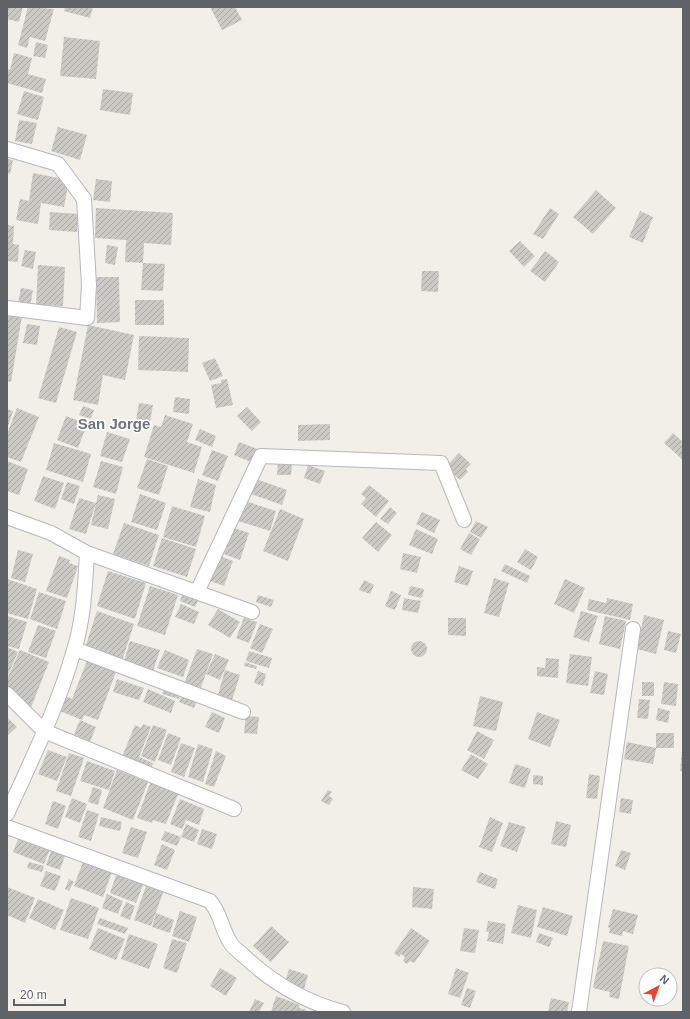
<svg xmlns="http://www.w3.org/2000/svg" width="690" height="1019" font-family="Helvetica,sans-serif">
<style>
.building{fill:url(#building-hatch)}
.lines{fill:none;stroke-linecap:round;stroke-linejoin:round}
.minor-casing{stroke:#b5b8bc;stroke-width:16}
.minor{stroke:#fff;stroke-width:14}
.labels{text-anchor:middle;stroke-width:3.5;stroke-linejoin:round;paint-order:stroke}
.neighbourhood-label{font-size:15px;font-weight:bold;fill:#70757a;stroke:#fff}
</style>
<defs>
<pattern id="building-hatch" width="6" height="6" patternUnits="userSpaceOnUse"><rect width="6" height="6" fill="#cccac5"/><path d="M-1 1l2-2M0 6l6-6M5 7l2-2" fill="none" stroke="#a9a8a4"/></pattern>
</defs>
<rect width="100%" height="100%" fill="#f1efe8"/>
<path class="building" d="M7,7H23L19,22L7,19Z
M28,7L54,9L45,41L30,37L27,48L18,45Z
M65,7H93L90,18L64,11Z
M210,7H235L242,20L222,30Z
M64,37L100,41L96,79L60,76Z
M36,42L48,45L45,58L33,56Z
M14,53L32,58L28,74L46,79L42,93L7,83V69L10,70Z
M103,89L133,93L130,115L100,110Z
M24,91L44,97L38,120L17,114Z
M19,120L37,123L32,144L15,141Z
M58,127L87,135L80,160L51,151Z
M7,159L13,160L10,174L7,173Z
M33,173L69,180L64,207L41,203L38,224L16,220L20,199L29,201Z
M96,179L112,181L110,202L93,200Z
M596,190L616,208L593,234L573,217Z
M96,208L173,213L171,245L144,243L143,263L165,264L163,291L141,290L143,263L125,262L126,240L95,238Z
M550,208L559,214L543,239L533,234Z
M640,211L653,217L643,243L629,237Z
M50,212L78,214L77,232L49,230Z
M7,225L14,226L13,244L19,245L18,262L7,261Z
M520,241L535,256L524,267L509,251Z
M107,245L118,247L115,265L105,263Z
M25,250L36,252L33,269L21,266Z
M545,251L559,262L545,282L530,271Z
M38,265L65,267L63,306L36,305Z
M422,271H439L438,292L421,291Z
M96,277H119L120,322L97,323Z
M21,288L33,290L30,306L18,303Z
M135,300H164V325H135Z
M7,313L22,316L11,382L7,381Z
M27,324L40,326L37,345L23,343Z
M88,325L134,335L125,380L103,375L98,405L73,400Z
M59,327L77,332L56,403L38,398Z
M139,336L189,338L188,372L138,370Z
M215,358L223,376L210,381L202,363Z
M227,379L233,405L216,408L211,385L221,383V380Z
M175,397L190,399L189,414L173,412Z
M139,403L153,405L150,422L136,420Z
M83,406L94,410L91,419L79,415Z
M247,407L261,422L252,431L237,416Z
M17,408L39,417L21,462L7,457V434Z
M7,409L13,411L7,429Z
M165,415L193,424L187,442L202,447L194,473L144,457L154,425L161,427Z
M66,416L87,424L78,448L57,440Z
M330,424V440L298,441V425Z
M200,429L216,436L212,447L195,440Z
M107,432L130,439L122,462L100,456Z
M673,433L683,442V460L664,443Z
M239,442L257,449L251,462L234,455Z
M54,443L91,454L83,482L46,470Z
M212,450L228,456L218,481L202,475Z
M459,453L471,464L466,469L468,472L460,480L446,467Z
M147,459L168,466L159,495L137,488Z
M7,461L28,469L19,495L7,491Z
M101,461L123,467L116,494L93,487Z
M278,462L292,463L291,475H277Z
M308,465L325,471L320,484L304,478Z
M43,476L64,483L55,509L34,501Z
M198,479L216,485L210,512L190,507Z
M256,479L287,490L282,505L251,494Z
M67,482L80,486L74,504L61,499Z
M369,485L389,501L376,517L361,504L366,498L361,494Z
M140,494L166,503L157,530L131,522Z
M98,495L115,499L108,529L91,525Z
M79,498L96,503L86,534L69,529Z
M245,501L276,511L270,531L238,521Z
M172,506L205,516L196,547L163,537Z
M390,507L397,513L388,524L380,519Z
M280,509L304,519L288,561L263,551Z
M422,512L440,520L434,533L416,524Z
M476,521L488,527L481,538L470,532Z
M376,522L392,535L378,552L362,538Z
M124,523L159,535L149,566L113,554Z
M234,528L249,533L240,560L224,554Z
M416,529L438,539L432,554L409,545Z
M469,533L480,539L471,555L460,549Z
M162,538L196,549L187,577L153,566Z
M525,549L538,557L531,570L517,562Z
M18,550L33,554L25,582L11,578Z
M403,553L421,557L417,573L400,569Z
M217,555L233,561L224,586L208,580Z
M59,556L70,560L69,563L78,566L67,598L46,591Z
M505,564L530,576L527,583L501,571Z
M459,566L473,571L468,586L454,582Z
M108,571L146,583L135,619L97,606Z
M494,578L509,583L499,617L484,613Z
M7,579L37,589L28,619L7,613Z
M565,579L585,588L574,613L554,604Z
M364,580L374,585L370,594L359,590Z
M150,586L178,595L165,635L137,626Z
M410,586L424,589L422,598L408,595Z
M391,591L401,595L395,610L385,606Z
M39,592L66,601L57,629L30,619Z
M182,595L198,601L195,607L180,601Z
M258,595L274,600L271,607L256,602Z
M404,598L421,601L418,613L402,610Z
M607,598L633,604L630,620L587,610L589,599L606,603Z
M181,604L199,612L194,624L175,617Z
M218,609L240,622L230,638L208,625Z
M97,611L134,624L122,661L85,648Z
M581,611L598,616L589,642L573,637Z
M644,615L664,620L656,654L637,649Z
M7,616L27,622L19,649L7,646Z
M605,616L626,621L620,649L599,644Z
M244,618L257,622L249,643L236,638Z
M448,618H466V636L448,635Z
M260,624L273,629L262,653L250,648Z
M38,625L56,631L46,658L28,652Z
M668,631L681,634L676,653L664,650Z
M411 649a8 8 0 1 1 16 0a8 8 0 1 1-16 0Z
M130,641L160,650L153,671L124,661Z
M7,647L18,652L7,677Z
M197,649L213,654L200,690L184,684Z
M20,650L49,662L30,710L7,692V679Z
M165,650L189,660L183,677L157,668Z
M249,651L272,658L269,668L246,661Z
M215,654L229,660L220,680L206,674Z
M570,654L592,657L588,686L566,683Z
M546,658L559,659L558,678L537,676V667L545,668Z
M87,661L116,672L98,720L84,715L82,720L60,711L65,696L72,699Z
M245,662L257,666L256,669L244,666Z
M225,670L240,675L232,700L218,695Z
M258,671L266,674L263,686L254,683Z
M595,671L608,674L604,695L590,693Z
M117,679L144,688L139,700L113,692Z
M642,682H654V696H642Z
M664,682L678,684L676,706L661,704Z
M164,688L180,692L179,699L162,694Z
M148,689L175,701L171,713L143,702Z
M182,694L197,700L194,708L179,702Z
M480,696L503,702L496,731L473,726Z
M639,699L650,700L648,719L637,718Z
M658,708L670,711L668,723L656,720Z
M212,712L225,718L219,733L205,727Z
M537,712L560,720L550,747L528,739Z
M246,716L259,717L257,734L244,733Z
M7,717L17,727L7,736Z
M80,720L96,727L90,742L74,734Z
M143,724L151,727L139,757L153,763L151,769L122,757L135,725L141,728Z
M153,725L167,730L155,762L141,756Z
M477,731L494,740L484,759L467,750Z
M168,733L181,738L171,765L158,760Z
M656,733H674V748H656L653,764L624,759L627,742L656,748Z
M181,743L195,748L184,777L171,772Z
M198,744L213,749L203,782L188,777Z
M48,750L67,757L57,781L38,774Z
M682,750H683V771H680Z
M216,751L226,756L214,787L205,784Z
M69,753L84,758L71,796L56,791Z
M471,754L488,764L478,779L461,770Z
M87,761L115,771L109,790L80,781Z
M515,764L531,769L525,788L509,783Z
M117,770L148,782L133,820L103,808Z
M589,774L600,776L597,799L586,798Z
M533,775L543,776V785L533,784Z
M151,781L179,792L166,824L153,820L152,823L137,818Z
M93,787L102,790L98,805L88,802Z
M328,790L332,792L329,796L333,799L329,805L321,801Z
M72,798L87,804L80,823L65,817Z
M621,798L633,800L631,814L619,812Z
M180,799L204,809L199,825L186,820L182,829L170,824Z
M53,801L66,806L58,829L45,824Z
M87,810L99,814L91,841L78,837Z
M101,817L122,822L120,831L99,826Z
M490,817L503,823L492,852L479,847Z
M556,821L571,825L566,847L551,844Z
M509,822L526,827L517,852L500,846Z
M186,824L199,830L194,842L181,837Z
M131,827L147,832L138,858L122,853Z
M202,829L217,834L212,849L197,844Z
M165,831L181,837L177,846L161,840Z
M19,837L50,849L44,864L13,852Z
M162,844L175,850L167,870L154,865Z
M621,850L631,853L625,870L615,866Z
M51,851L65,856L60,870L46,865Z
M84,859L113,869L103,897L74,886Z
M29,862L44,866L42,872L27,868Z
M118,870L145,880L136,903L110,893Z
M46,871L61,876L55,891L40,886Z
M480,872L498,879L495,889L476,882Z
M69,879L74,882L69,891L65,889Z
M147,883L164,890L151,926L134,920Z
M7,887L35,898L25,923L7,915Z
M413,887L434,889L432,909L412,907Z
M107,894L123,901L118,914L102,908Z
M71,898L99,908L88,939L60,930Z
M38,899L64,910L55,930L29,918Z
M126,902L135,906L130,920L120,916Z
M518,905L537,910L531,938L511,933Z
M543,907L573,916L567,936L537,927Z
M613,909L638,915L633,934L623,931L622,936L609,933L610,928L608,927Z
M180,911L197,917L189,942L172,936Z
M156,913L174,920L170,933L152,927Z
M100,918L128,928L125,934L97,924Z
M488,921L506,924L503,944L487,941L489,932H486Z
M271,926L289,942L271,962L253,946Z
M98,928L125,939L116,960L89,949Z
M411,928L430,941L414,963L410,961L407,964L403,961L405,957L401,954L399,957L394,953Z
M464,928L479,930L475,953L460,951Z
M539,933L553,938L549,947L536,942Z
M129,934L158,944L149,969L121,959Z
M172,939L187,943L177,973L163,968Z
M603,941L629,946L619,999L609,997L610,992L593,988Z
M220,968L237,978L226,996L210,986Z
M456,968L469,973L460,998L448,994Z
M289,969L308,975L304,989L285,982Z
M467,988L476,991L470,1008L461,1005Z
M276,996L300,1005L299,1008L306,1010L305,1012H271Z
M551,998L569,1002L567,1012H548Z
M255,999L264,1003L259,1012H249Z"/>
<g class="lines">
<defs>
<path id="minor" d="M7,149L58,164L84,199L89,285L87,318L7,308
M7,517L51,533L87,553C85,585 84,619 74,650C58,707 31,761 7,814
M87,553L252,612
M197,592L261,456L441,463L464,520
M75,649L243,712
M7,694L44,731L234,809
M7,827L210,901C221,914 221,928 230,942C233,948 240,952 245,957C274,984 305,1002 343,1012
M579,1012L633,629"/>
</defs>
<use href="#minor" class="minor-casing"/>
<use href="#minor" class="minor"/>
</g>
<g class="labels">
<g class="neighbourhood-label">
<text x="114" y="429">San Jorge</text>
</g>
</g>
<rect width="690" height="1019" fill="none" stroke="#5f6368" stroke-width="16"/>
<g transform="translate(658 987) rotate(41)"><circle r="19" fill="#ffffff" stroke="#bfc1c3"/>
<path d="M0-3L7 15L0 10L-7 15Z" fill="#ea4335"/>
<text y="-6" font-size="11" font-weight="bold" text-anchor="middle" fill="#5f6368">N</text>
</g>
<path d="M14 999v6h51v-6" fill="none" stroke="#5f6368" stroke-width="2"/>
<text x="20" y="999" font-size="12" fill="#5f6368" stroke="#ffffff" stroke-width="3" paint-order="stroke">20 m</text>
</svg>
